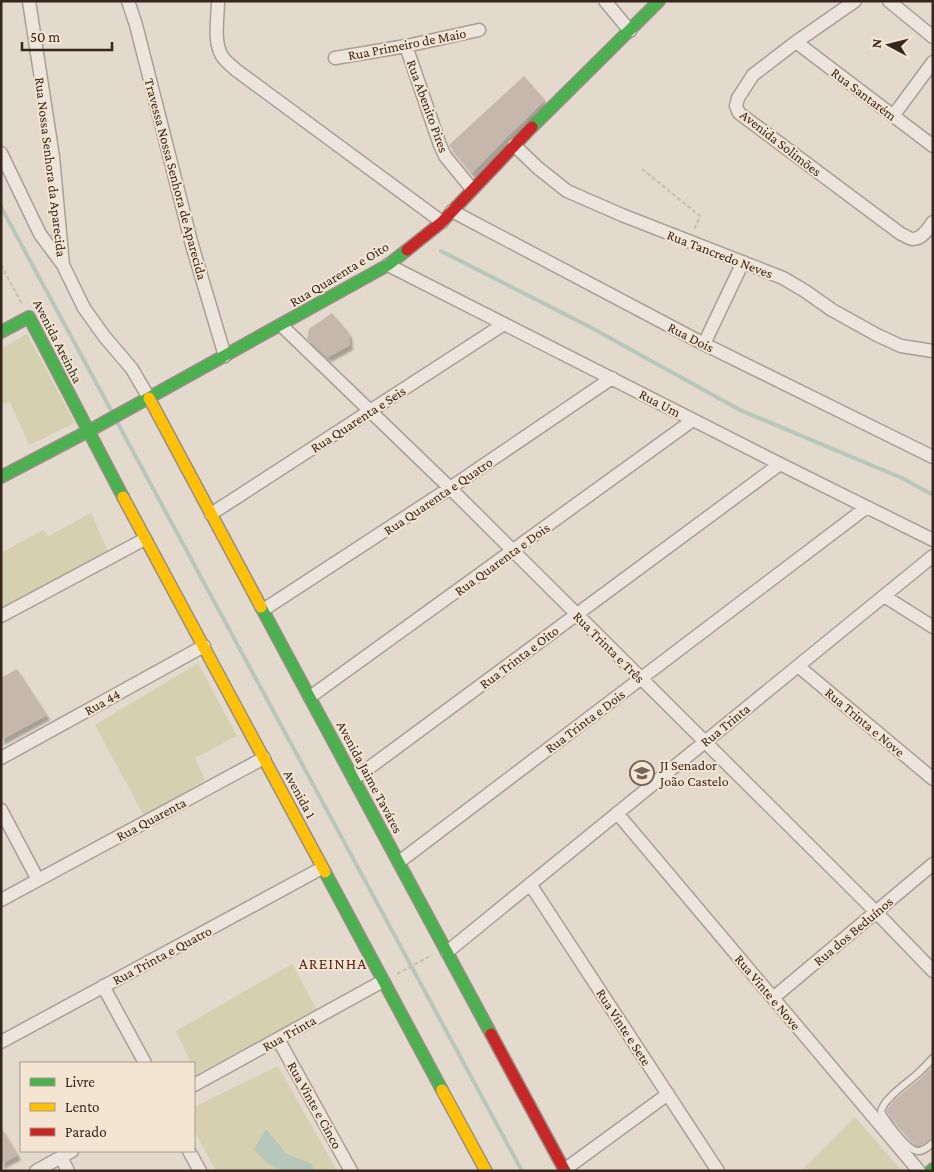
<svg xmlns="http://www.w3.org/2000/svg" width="934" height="1172" font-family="'Crimson Pro',serif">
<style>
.green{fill:#d5d0af}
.water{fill:#b8c7bb}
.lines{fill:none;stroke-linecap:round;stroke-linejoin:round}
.stream{stroke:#b8c7bb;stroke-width:4}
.building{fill:#c6b7ad;filter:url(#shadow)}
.lane-casing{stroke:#a89f96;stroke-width:9}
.street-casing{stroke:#a89f96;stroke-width:15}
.fast-casing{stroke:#988e85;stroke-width:14}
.slow-casing{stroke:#988e85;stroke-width:14}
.jam-casing{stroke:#988e85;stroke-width:14}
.path{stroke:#c4bcb5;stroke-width:2;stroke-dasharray:4 2.5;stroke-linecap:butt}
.lane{stroke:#ebe5de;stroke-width:6}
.street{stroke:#ebe5de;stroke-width:12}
.fast{stroke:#4caf50;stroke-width:11}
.slow{stroke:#ffc107;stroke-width:11}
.jam{stroke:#c62828;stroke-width:11}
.labels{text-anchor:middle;stroke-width:4;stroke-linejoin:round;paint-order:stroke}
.street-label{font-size:14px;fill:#36261e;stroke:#f4e5d2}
.poi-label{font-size:14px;fill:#36261e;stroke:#f4e5d2;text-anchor:start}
.quarter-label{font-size:16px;letter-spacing:1px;fill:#61231f;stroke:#f4e5d2}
</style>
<defs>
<filter id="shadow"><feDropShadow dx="3" dy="5" stdDeviation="1" flood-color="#0004"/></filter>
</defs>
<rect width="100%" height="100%" fill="#e3d9cc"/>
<path class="green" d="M27,334L75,423L29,445L10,402L1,405V349Z
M91,513L108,551L1,608V553L43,530L49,536Z
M198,663L237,736L195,758L205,780L144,816L95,725Z
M292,964L317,1010L197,1074L194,1068V1063H191L176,1031Z
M278,1066L337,1171H216L194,1130V1107Z
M855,1117L902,1171H801Z"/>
<path class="water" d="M266,1129L287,1154L310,1163L317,1171H280L265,1161L254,1149Z"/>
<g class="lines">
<path class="stream" d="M1,207L112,412
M441,251L590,327L740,410L902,478L933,495
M116,420L522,1171"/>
</g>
<path class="building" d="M524,76L545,100L506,138L472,173L449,145Z
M332,313L349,333L350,345L328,357L307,339L309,329Z
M17,669L47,715L1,740V678Z
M933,1065V1137L924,1144L919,1146L916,1145L886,1111L894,1100L922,1077Z
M1,1127L18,1155L1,1164Z"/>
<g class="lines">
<defs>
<path id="lane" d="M933,1058C927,1064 922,1070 916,1075C906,1084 883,1099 881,1112C887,1122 908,1152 919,1151C924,1151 929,1146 933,1143"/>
<path id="street" d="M29,1L53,157L63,265L84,308L104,336L132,369L149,398
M128,1L136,25L192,245L225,356
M218,1C218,18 213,41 222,56C225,61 231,65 236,70L442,222
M605,1L630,31
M855,1L796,42L753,75L738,98L736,106L739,113L901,234C905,235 909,239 913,239C922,239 929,228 933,222
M889,1L933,37
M796,42L933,146
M406,46L440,145L445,156L472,189
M335,58L406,46L479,30
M893,116L933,62
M514,145L538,168L567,191L622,215L783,278L805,291L832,310L877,335L901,346L933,351
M1,153L40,234L63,265
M452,211L704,344L933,457
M388,265L780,464L933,540
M281,325L450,488L876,912L933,971
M704,344L743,262
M211,514L504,324
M884,596L933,627
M263,610L450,488L612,378
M1,616L145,539
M798,666L933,779
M310,697L693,420
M1,758L204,646
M354,779L780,464
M1,810L38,880
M617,813L919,1171
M399,862L867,507
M530,884L718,1171
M1,900L264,758
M447,952L933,556
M103,986L145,1063
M773,998L933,864
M278,1039L351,1171
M1,1042L322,868
M194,1085L383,981
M189,1151L200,1171
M61,1157L68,1171
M564,1170L668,1094
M36,1171L72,1151"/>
<path id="fast" d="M532,127L659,1
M1,332L29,317L123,497
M1,477L96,427L388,265L407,250
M261,607L491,1034
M325,872L442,1090
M931,1171L933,1169"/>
<path id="slow" d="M149,398L261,607
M123,497L325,872
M442,1090L486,1171"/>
<path id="jam" d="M407,250L442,222L532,127
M491,1034L565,1171"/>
</defs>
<use href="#lane" class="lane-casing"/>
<use href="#street" class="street-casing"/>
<use href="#fast" class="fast-casing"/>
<use href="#slow" class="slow-casing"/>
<use href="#jam" class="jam-casing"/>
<path class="path" d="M642,169L700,216L694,230
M1,265L22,304
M397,974L432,955"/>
<use href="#lane" class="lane"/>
<use href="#street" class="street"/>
<use href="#fast" class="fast"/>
<use href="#slow" class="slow"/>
<use href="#jam" class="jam"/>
</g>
<defs>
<symbol id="school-ring" viewBox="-11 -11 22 22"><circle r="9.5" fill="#f4e5d2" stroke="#73655b" stroke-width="1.5"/><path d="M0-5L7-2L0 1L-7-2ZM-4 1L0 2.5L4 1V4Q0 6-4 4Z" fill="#73655b"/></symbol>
</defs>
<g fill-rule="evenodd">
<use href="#school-ring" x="628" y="759" width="28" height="28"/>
</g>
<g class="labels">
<g class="street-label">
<text transform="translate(407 44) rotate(-11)" y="5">Rua Primeiro de Maio</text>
<text transform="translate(864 94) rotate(37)" y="5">Rua Santarém</text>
<text transform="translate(428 106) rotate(70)" y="5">Rua Abenito Pires</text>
<text transform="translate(781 143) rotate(38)" y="5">Avenida Solimões</text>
<text transform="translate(51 167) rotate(83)" y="5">Rua Nossa Senhora da Aparecida</text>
<text transform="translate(176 179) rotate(75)" y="5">Travessa Nossa Senhora de Aparecida</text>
<text transform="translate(720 254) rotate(21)" y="5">Rua Tancredo Neves</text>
<text transform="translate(339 274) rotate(-31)" y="5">Rua Quarenta e Oito</text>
<text transform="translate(691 337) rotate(27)" y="5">Rua Dois</text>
<text transform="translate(58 341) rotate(63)" y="5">Avenida Areinha</text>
<text transform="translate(660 403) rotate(27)" y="5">Rua Um</text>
<text transform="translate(358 419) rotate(-33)" y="5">Rua Quarenta e Seis</text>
<text transform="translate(438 496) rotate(-34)" y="5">Rua Quarenta e Quatro</text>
<text transform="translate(502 559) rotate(-36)" y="5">Rua Quarenta e Dois</text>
<text transform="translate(609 647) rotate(45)" y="5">Rua Trinta e Três</text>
<text transform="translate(519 657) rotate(-37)" y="5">Rua Trinta e Oito</text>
<text transform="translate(102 702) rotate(-29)" y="5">Rua 44</text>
<text transform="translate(585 721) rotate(-37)" y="5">Rua Trinta e Dois</text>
<text transform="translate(865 722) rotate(40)" y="5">Rua Trinta e Nove</text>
<text transform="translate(725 725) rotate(-39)" y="5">Rua Trinta</text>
<text transform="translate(370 777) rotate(62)" y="5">Avenida Jaime Taváres</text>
<text transform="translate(300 794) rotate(62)" y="5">Avenida 1</text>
<text transform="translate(151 819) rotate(-28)" y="5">Rua Quarenta</text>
<text transform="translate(853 931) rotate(-40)" y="5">Rua dos Beduínos</text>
<text transform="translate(162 955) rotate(-28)" y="5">Rua Trinta e Quatro</text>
<text transform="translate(768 992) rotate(50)" y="5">Rua Vinte e Nove</text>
<text transform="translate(624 1027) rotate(57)" y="5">Rua Vinte e Sete</text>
<text transform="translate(289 1033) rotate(-29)" y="5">Rua Trinta</text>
<text transform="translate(315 1105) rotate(61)" y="5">Rua Vinte e Cinco</text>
</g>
<g class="poi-label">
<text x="660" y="770">JI Senador<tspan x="660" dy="16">João Castelo</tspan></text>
</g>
<g class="quarter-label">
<text x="333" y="969">AREINHA</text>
</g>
</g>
<rect width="934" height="1172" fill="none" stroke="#36261e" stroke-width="5"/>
<rect x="20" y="1062" width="175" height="90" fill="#f4e5d2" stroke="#a8998a"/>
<rect x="30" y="1078" width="25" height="8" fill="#4caf50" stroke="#a8998a"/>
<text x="65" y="1087" font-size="15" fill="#36261e">Livre</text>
<rect x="30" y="1103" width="25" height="8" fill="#ffc107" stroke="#a8998a"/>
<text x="65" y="1112" font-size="15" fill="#36261e">Lento</text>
<rect x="30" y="1128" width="25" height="8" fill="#c62828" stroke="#a8998a"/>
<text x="65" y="1137" font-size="15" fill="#36261e">Parado</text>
<g transform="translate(889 45) rotate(277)" stroke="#f4e5d2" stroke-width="4" paint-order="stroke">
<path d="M0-4L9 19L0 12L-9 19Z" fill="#36261e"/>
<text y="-8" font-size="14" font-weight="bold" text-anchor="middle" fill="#36261e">N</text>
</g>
<path d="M22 42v8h90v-8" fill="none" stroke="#36261e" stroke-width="2.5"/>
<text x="30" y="42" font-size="15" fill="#36261e" stroke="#f4e5d2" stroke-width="4" paint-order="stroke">50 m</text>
</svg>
